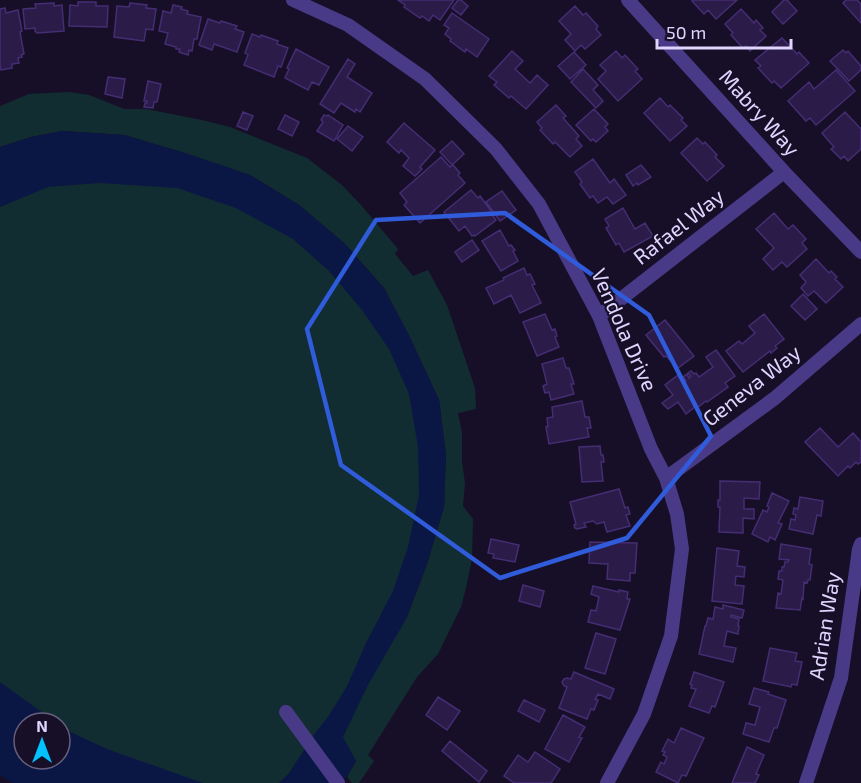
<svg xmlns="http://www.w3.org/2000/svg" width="861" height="783" font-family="'Exo 2',sans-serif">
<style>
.green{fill:#122d31}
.water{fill:#0a1745}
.building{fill:#2a1b48;stroke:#452d74;stroke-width:1.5}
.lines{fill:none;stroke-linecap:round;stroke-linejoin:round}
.street{stroke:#483a86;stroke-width:14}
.marked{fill:none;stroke:#305cdc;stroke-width:4.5;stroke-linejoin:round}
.labels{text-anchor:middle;stroke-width:4.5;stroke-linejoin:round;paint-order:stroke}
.street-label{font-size:21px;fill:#e0d5ff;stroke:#170f27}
</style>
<rect width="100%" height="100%" fill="#170f27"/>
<path class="green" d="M69,92L89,95L124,109H146L202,120L230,127L307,158L342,185L361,205L398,249L395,254L413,276L428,270L447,305L475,388L476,409L458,413L462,433V462L465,483L463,506L473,519L472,559L466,588L461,607L438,654L417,677L368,755L374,761L359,783H352L347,777L356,761L344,740L307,783H104L57,759H60V723H24V742L0,730V165L102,137L309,225L425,373L423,549L394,639L407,617L427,564L444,507L446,455L439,400L409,336L384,288L344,243L299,205L250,175L185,153L124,135L62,131L31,137L0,147V106L29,94Z"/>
<path class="water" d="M62,131L124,135L185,153L250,175L299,205L344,243L384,288L409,335L439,400L446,455L444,507L427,564L407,617L368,685L343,737L356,761L343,783H279L289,773L315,733L328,717L347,686L366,643L393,591L408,547L419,495L418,447L409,394L389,349L362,310L329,271L293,239L236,208L177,188L100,183L48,187L0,207V147L32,137Z
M0,682L57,723H24V759H60V725L66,730L107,749L203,783H13L0,775Z"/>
<path class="building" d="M398,0H454L440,20L433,15L429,21L422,16L420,18L404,7L405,5Z
M458,0H461L468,6L461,15L452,8Z
M693,0H737L716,19L708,10L704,14L692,1Z
M784,0H787L797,11L783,24L772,12Z
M846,0H857L861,4V23L843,3Z
M78,2H96V6H108L107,27L69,26L70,5L78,6Z
M54,3V6L62,5L64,31L37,33L35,31V28L25,29L23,9L36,8L35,4Z
M130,3L147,5L146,8L156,9L153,30L146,29L144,41L114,37L117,6L129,7Z
M173,5L182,7L181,9L188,11L187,14L201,17L197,39H194L192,51L189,50L188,55L179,52L180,49H176V47L165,44L168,33L159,31L163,11L171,13Z
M575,6L583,15L586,13L598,26L596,29L601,35L585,49L581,45L575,51L565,40L571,34L559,21Z
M5,8L6,13L18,10L22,31L20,32L24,54L21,55L22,57L18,58L19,63L12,64V68L1,70L0,64V9Z
M741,9L754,23L756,20L763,28L760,30L766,36L750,51L746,46L743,48L731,35L733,33L725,24Z
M452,13L489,39L477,57L466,49L465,52L450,41L451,39L445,34L449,28L444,25Z
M208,19L220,23L221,21L237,26L235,29L244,32L237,52L214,44L212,50L199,45Z
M252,34L260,37L261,35L278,41L277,44L288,48L281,67L278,66L274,77L244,65L248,55L245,53Z
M782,38L797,54L799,52L809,63L781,88L774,81L772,83L758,68L761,66L755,60Z
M296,49L329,67L319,85L312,82L308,90L285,78L289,69L287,68Z
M843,50L846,53L848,51L861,66V70L849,81L830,61Z
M512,51L523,61L515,69L530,83L537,75L548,85L526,109L511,96L509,98L494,85L497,82L489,76Z
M616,51L622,58L625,55L638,69L635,71L642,79L618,101L598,79L606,71L600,65Z
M574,52L586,65L570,79L558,66Z
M348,59L355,64L347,77L372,93L360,112L356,109L355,112L341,103L334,113L320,104Z
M583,69L598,85L593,90L603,101L596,108L571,82Z
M836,70L855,91L816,125L810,118L806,121L788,101L809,82L814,89Z
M108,77L125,79L122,98L105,94Z
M148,81L161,84L157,102H154L153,108L144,107L145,103H147V101H144Z
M660,98L668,107L670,105L683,118L681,120L687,126L670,141L644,113Z
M556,105L566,116L563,118L579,136L576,139L582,146L570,157L555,142L553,144L540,130L542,128L537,122Z
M594,109L608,124L605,127L608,131L596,142L593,139L591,141L576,125Z
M243,112L253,116L247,130L237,126Z
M845,112L861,129V149L848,161L844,156L841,159L831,149L834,147L822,133Z
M285,115L299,122L292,136L278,129Z
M324,115L327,116L328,115L343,125L334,141L317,131L323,122L321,120Z
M404,123L435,150L420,167L422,169L415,176L403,166L409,158L401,150L399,153L387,142Z
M348,126L363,137L352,151L337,139Z
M697,138L703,144L705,142L717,155L715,157L724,166L707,181L681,153Z
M452,141L464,154L452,165L440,152Z
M441,157L450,167L453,165L460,173L458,175L465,183L420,223L404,205L407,202L400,193Z
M593,159L610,183L614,179L626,195L613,204L607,197L598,203L593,196L590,198L580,184L582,182L575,172Z
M641,165L651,177L638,185L637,183L633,186L626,175Z
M471,190L478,198L480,196L491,211L490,212L496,220L475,236L474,235L472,236L465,226L459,231L444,212Z
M502,191L516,210L500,221L486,202Z
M623,208L635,229L645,223L653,236L624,252L619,243L616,245L606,228L609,226L605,219Z
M774,213L788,229L793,225L806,239L802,243L807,249L787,267L782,262L773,270L763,259L774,248L756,229Z
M500,230L509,246L511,245L515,250L513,251L518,261L501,271L482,241Z
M472,240L479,250L462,262L455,252Z
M816,259L829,273L831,271L837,277L835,279L843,287L826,303L814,291L808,296L801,288L806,282L800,275Z
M524,268L527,275L530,274L535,284L532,285L541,303L520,313L511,295L494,304L486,288L504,280L503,278Z
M803,294L817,309L805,320L791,306Z
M545,314L552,330L555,329L557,336L555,337L559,347L537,356L523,322Z
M764,314L784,339L775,346L777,348L771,353L770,351L743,372L726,351L739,341L742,344L755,333L749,326Z
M665,320L694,356L678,368L666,356L664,357L646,335Z
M716,350L735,376L725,383L728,387L707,402L706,401L697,408L696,406L686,414L678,402L668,409L662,403L673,395L665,385L678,375L683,383L686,381L683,377L687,374L689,378L691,376L688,373L691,371L694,374L696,373L699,377L713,367L706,357Z
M563,358L566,368H569L574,384H571L574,394L551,400L549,392L545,393L543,386L547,384L542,364Z
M582,401L585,417H589L591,428H587L589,437L549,444L546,427L548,426L547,418L553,417L552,407Z
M820,428L838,447L853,433L861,442V462L858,464L856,462L850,468L848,466L838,476L805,442Z
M600,446L601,455H603L604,462H601L603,481L582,482L579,447Z
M720,481L760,482L759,499L744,498V509H754V519L743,518V533L719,532L720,507H718V500H720Z
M619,489L625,508L628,507L630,514L626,515L630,526L607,532L604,522L597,524L593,521L584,523L586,527L577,529L575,528L574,525L576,524L570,502Z
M772,493L789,501L778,523L782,524L775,540L770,537L768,542L752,534L763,510L767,512L769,507L767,506Z
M800,497L823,501L821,516L817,515L813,534L789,529L791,519L795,520L796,515L793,514L794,508L798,509Z
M491,539L519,545L515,562L493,558L494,554L488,553Z
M590,542L637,543L635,573H630V581L607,579L608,564L589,563Z
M781,544L811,549L809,564L812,565L810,580H808L807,583L804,582L803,599L802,598L800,610L776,608L778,593L781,594L783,580L778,579L779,571H782V567H784L785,562H788L789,560L779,559Z
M717,548L739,551L737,566L745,567L744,577L736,576L735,585L744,586L742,604L712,601Z
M523,585L544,591L540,607L519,601Z
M593,586L619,592V590L628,592L627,599H630L620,630L588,622L591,610L596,611L599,597L591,594Z
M723,605L744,610L742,618L731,615V617L739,619L738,626H739L738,634L727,631L724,646L736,648L733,662L699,654L705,626H706L708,618L713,619L715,607L723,609Z
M596,633L616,639L605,674L585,668Z
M770,648L797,653L795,661L802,662L797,685L792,684L791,687L763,681Z
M574,672L614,689L610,699L598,694L595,699L598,700L594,710L591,709L587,719L559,708L567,687L564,686L562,682L564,679L567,678L571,679Z
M694,672L724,682L715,707L712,706L709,713L689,706L696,689L691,688L692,685L690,684Z
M754,688L769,692L768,694L786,700L777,728H774L769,742L743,734L746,723L755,725L760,707L749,704Z
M438,697L460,711L447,730L426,715Z
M524,700L545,710L539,722L518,711Z
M563,715L585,727L579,737L582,738L569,762L545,749Z
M681,728L704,738L686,776L682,775L678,783L656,772L661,762L664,764L667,757L663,755L665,752L662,751L668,739L674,743Z
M450,741L487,771L479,782L442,751Z
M747,747L764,755L756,774L759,775L755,783H732Z
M535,752L560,769L551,783H514L504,776L518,755L528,762Z"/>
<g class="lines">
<path class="street" d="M293,0L348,25L425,79L496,149L539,204L599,316L651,449L666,478L677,514L682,549L671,636L644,714L607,783
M628,0L784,172L861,252
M599,316L784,172
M666,478L775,398L861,324
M286,712L338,783
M806,783L841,678L859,549L861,544"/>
</g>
<path class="marked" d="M505,213L649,315L711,436L627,538L500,578L341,465L307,329L376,220Z"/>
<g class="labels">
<g class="street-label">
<text transform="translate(759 113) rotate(48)" y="7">Mabry Way</text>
<text transform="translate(679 227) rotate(-38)" y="7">Rafael Way</text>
<text transform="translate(624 330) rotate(66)" y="7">Vendola Drive</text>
<text transform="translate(752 386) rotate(-38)" y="7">Geneva Way</text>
<text transform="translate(825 626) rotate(-81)" y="7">Adrian Way</text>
</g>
</g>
<g transform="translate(42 741)"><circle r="28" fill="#170f27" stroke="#675e7d" stroke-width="1.5"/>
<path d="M0-4.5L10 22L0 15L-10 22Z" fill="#01c1ff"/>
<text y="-9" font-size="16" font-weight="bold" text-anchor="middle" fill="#e0d5ff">N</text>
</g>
<path d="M657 39v9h134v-9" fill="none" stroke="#e0d5ff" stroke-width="3"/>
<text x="666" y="39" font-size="18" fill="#e0d5ff" stroke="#170f27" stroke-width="4.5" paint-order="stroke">50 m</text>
</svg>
